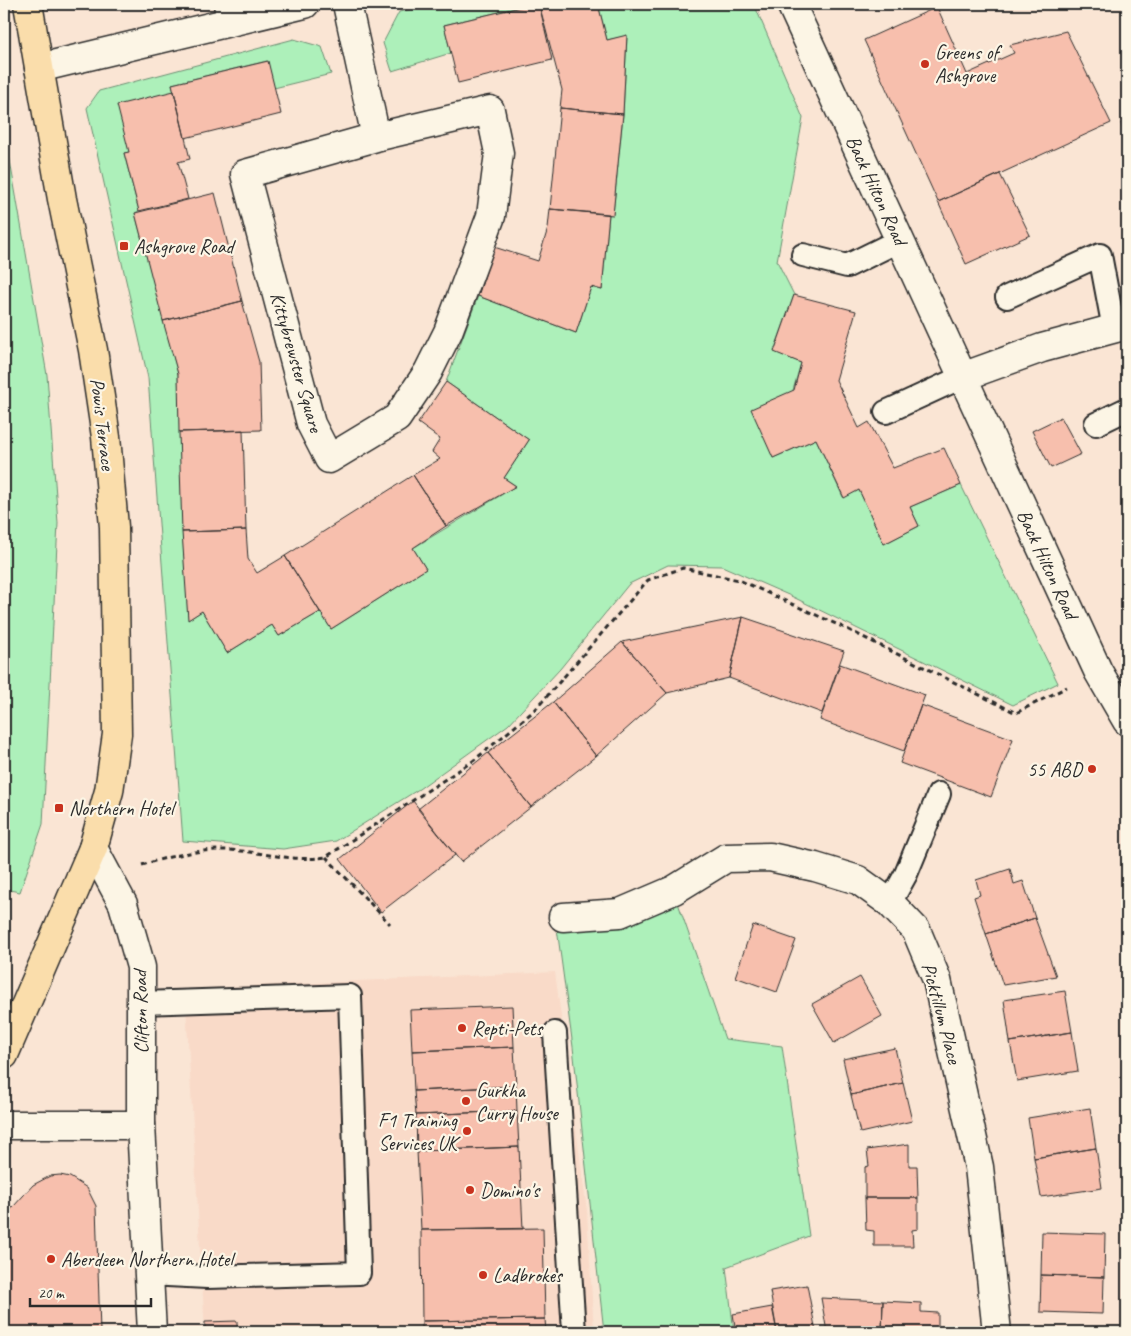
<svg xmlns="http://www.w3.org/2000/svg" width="1131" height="1336" font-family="Caveat,sans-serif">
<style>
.built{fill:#f9dac8}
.green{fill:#adf0ba;stroke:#6c8e72}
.building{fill:#f7bfad;stroke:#2b2b2b}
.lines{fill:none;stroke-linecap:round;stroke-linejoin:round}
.lane-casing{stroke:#2b2b2b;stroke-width:26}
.street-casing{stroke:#2b2b2b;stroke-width:31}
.secondary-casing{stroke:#2b2b2b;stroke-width:31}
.primary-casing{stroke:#2b2b2b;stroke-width:31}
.path{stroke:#2b2b2b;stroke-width:3;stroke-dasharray:5 4;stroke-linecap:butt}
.lane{stroke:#fcf5e5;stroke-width:22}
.street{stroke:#fcf5e5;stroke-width:28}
.secondary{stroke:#fcf5e5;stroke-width:28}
.primary{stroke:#faddab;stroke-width:28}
.poi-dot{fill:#c8321e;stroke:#fcf5e5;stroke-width:2}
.labels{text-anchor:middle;stroke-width:4.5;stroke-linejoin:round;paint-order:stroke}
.poi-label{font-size:20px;fill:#2b2b2b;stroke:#fcf5e5;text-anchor:start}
.street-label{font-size:20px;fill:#2b2b2b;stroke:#fcf5e5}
</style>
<rect width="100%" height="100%" fill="#fae5d4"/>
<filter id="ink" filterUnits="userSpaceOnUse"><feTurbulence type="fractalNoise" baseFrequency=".02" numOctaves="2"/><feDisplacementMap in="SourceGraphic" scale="10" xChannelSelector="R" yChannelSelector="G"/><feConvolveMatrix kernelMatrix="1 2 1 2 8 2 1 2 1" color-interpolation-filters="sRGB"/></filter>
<g filter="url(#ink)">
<path class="built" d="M555,972L587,1211L594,1332H205L185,989Z"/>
<path class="green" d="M435,4H533L444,25L451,53L392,71L383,43L399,12Z
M598,4H754L803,118L777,261L794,295L774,351L801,363L773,458L816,439L843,497L859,490L884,544L919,526L910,507L961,485L1058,683L1013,705L793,597L722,566L668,565L629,584L560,669L508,725L419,789L336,841L283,849L183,841L148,378L87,108L99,91L294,39L322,47L331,74L274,88L267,61L172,84L174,91L129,152L124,153L139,211L135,213L178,374L189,619L202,611L227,653L272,625L279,636L320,612L331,629L426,569L413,548L516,486L504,478L529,440L446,382L478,296L576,333L591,287L602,290L609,214H613L623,114L627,36L607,40Z
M4,126L47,375L58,523L43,824L20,892L4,889Z
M677,900L725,1039L782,1046L809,1236L726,1267L734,1332H604L573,1047L556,921Z"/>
<path class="building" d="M533,4H539L552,60L458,83L444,25Z
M539,4H598L607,40L627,35L623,114L560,108L562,90Z
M937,7L967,74L1014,53L1010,45L1066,31L1111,123L938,202L864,40Z
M268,61L281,114L185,138L172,84Z
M174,91L190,159L178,162L188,199L139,211L124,153L129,152L117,105Z
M560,108L623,114L613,215L550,209Z
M1127,121V147L1121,123Z
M1000,174L1030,235L966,264L938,202Z
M215,193L242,301L163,321L135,213Z
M550,209L609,214L602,290L591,287L576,333L478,296L494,247L538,261L548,228Z
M794,295L856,311L836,380L859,428L869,422L893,468L944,448L961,485L910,507L919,526L884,544L859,490L844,498L816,439L773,458L751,409L794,390L801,363L774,352Z
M242,301L259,362L261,430L179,432L178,374L163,321Z
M446,382L529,440L504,478L516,486L446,526L413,475L440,459L432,452L440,439L418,423Z
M1061,417L1081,454L1051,468L1032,431Z
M243,430L246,530L182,532L179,432Z
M413,475L446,526L413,548L426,569L331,629L285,556Z
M246,530L248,559L257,573L285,556L320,612L279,636L272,625L227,653L202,611L188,620L182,532Z
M743,617L844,651L822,713L729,678Z
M743,617L729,678L667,693L622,642Z
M622,642L667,693L596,756L553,702Z
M840,664L925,695L904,751L820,720Z
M553,702L596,756L531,807L488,753Z
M921,705L1013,739L991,797L900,763Z
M488,753L531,807L461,862L418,809Z
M413,801L455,855L381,912L340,859Z
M1010,869L1014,884L1023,881L1035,918L986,934L974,897L980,895L976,880Z
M1035,918L1056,976L1003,985L986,934Z
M753,925L796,940L777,992L735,977Z
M860,977L882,1016L834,1043L812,1004Z
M1065,991L1072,1032L1010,1042L1004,1000Z
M512,1006L514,1047L412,1051L410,1010Z
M1072,1032L1078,1071L1017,1081L1010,1042Z
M514,1047L516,1086L414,1091L412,1051Z
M895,1048L903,1083L851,1095L843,1059Z
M903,1083L912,1121L860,1133L851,1095Z
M516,1086L517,1111L416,1115L414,1091Z
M1090,1108L1096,1148L1034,1158L1028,1118Z
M517,1111L519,1147L417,1151L416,1115Z
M909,1144V1166H917L918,1198H865V1167L869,1166L867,1150Z
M519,1147L523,1229L421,1230L417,1151Z
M1096,1148L1102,1188L1041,1197L1034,1158Z
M60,1175L70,1177L87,1188L96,1206L100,1332H4V1217L33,1185L50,1176Z
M865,1198H918V1229L912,1230L913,1246H874V1231L866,1230Z
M543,1228L545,1319L422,1321L421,1230Z
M1042,1232L1105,1234L1104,1277L1041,1275Z
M1041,1275L1104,1277L1103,1314L1040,1312Z
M807,1285L816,1332H777L770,1291Z
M821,1298L883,1301L882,1332H827Z
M883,1301L921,1303V1312L938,1313V1332H882Z
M772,1307L777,1332H736L733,1314Z
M545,1319L546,1332H422V1321Z
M237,1321V1332H205V1322Z"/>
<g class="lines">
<defs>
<path id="lane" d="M803,255L847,266L900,240
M1007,297L1100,255L1114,329
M886,412L962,377
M1096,424L1127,409
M890,903L906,874L939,794
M141,1003L350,996L359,1273L207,1277L148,1274
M555,1033L574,1332"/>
<path id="street" d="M228,4L231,21
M347,4L376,137
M490,110L499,153L491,216L448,332L428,372L397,418L329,459L311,424L245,174L376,137Z
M962,377L1042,348L1127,325
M563,917L620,913L674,890L726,858L770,857L815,867L858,880L890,903L916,930L937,980L979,1167L997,1332
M4,1125H141"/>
<path id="secondary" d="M791,4L1098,671L1127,721
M39,68L305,4
M93,848L123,904L141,967V1125L152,1332"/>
<path id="primary" d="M4,1055L93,848L109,791L117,734L114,527L106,437L93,350L62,199L28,4"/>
</defs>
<use href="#lane" class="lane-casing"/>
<use href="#street" class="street-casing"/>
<use href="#secondary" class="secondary-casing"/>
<use href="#primary" class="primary-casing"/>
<path class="path" d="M326,857L390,924
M142,865C173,855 208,847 241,851C271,854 296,862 326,857L473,761L535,710L648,580L683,568L739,580L847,629L1016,713L1067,687"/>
<use href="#lane" class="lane"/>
<use href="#street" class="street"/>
<use href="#secondary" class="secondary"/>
<use href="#primary" class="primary"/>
</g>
</g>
<g class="poi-dot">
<circle cx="925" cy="64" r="5"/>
<rect x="119" y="241" width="10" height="10" rx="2.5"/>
<circle cx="1092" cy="769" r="5"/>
<rect x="54" y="803" width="10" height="10" rx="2.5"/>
<circle cx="462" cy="1028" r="5"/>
<circle cx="466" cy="1101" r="5"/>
<circle cx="467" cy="1131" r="5"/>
<circle cx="470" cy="1190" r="5"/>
<circle cx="51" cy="1259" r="5"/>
<circle cx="483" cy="1275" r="5"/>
</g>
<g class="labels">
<g class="poi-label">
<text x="935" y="59">Greens of<tspan x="935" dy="23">Ashgrove</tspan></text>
<text x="134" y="253">Ashgrove Road</text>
<text x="1082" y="776" text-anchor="end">55 ABD</text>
<text x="69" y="815">Northern Hotel</text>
<text x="472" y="1035">Repti-Pets</text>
<text x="476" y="1097">Gurkha<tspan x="476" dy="23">Curry House</tspan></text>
<text x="457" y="1127" text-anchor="end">F1 Training<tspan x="457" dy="23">Services UK</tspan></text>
<text x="480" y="1197">Domino's</text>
<text x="61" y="1266">Aberdeen Northern Hotel</text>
<text x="493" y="1282">Ladbrokes</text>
</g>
<g class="street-label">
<text transform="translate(877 190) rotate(65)" y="7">Back Hilton Road</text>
<text transform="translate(297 362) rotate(74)" y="7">Kittybrewster Square</text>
<text transform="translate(103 424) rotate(83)" y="7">Powis Terrace</text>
<text transform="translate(1048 564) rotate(65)" y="7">Back Hilton Road</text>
<text transform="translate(140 1012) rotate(-91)" y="7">Clifton Road</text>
<text transform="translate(942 1013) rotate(75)" y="7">Picktillum Place</text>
</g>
</g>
<rect width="1131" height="1336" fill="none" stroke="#fcf5e5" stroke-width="20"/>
<rect x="10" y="10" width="1111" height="1316" fill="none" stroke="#2b2b2b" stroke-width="2" filter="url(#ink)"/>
<path d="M30 1298v8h121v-8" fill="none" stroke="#2b2b2b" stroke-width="2.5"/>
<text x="38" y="1298" font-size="15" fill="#2b2b2b" stroke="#fcf5e5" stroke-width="4" paint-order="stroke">20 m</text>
</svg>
